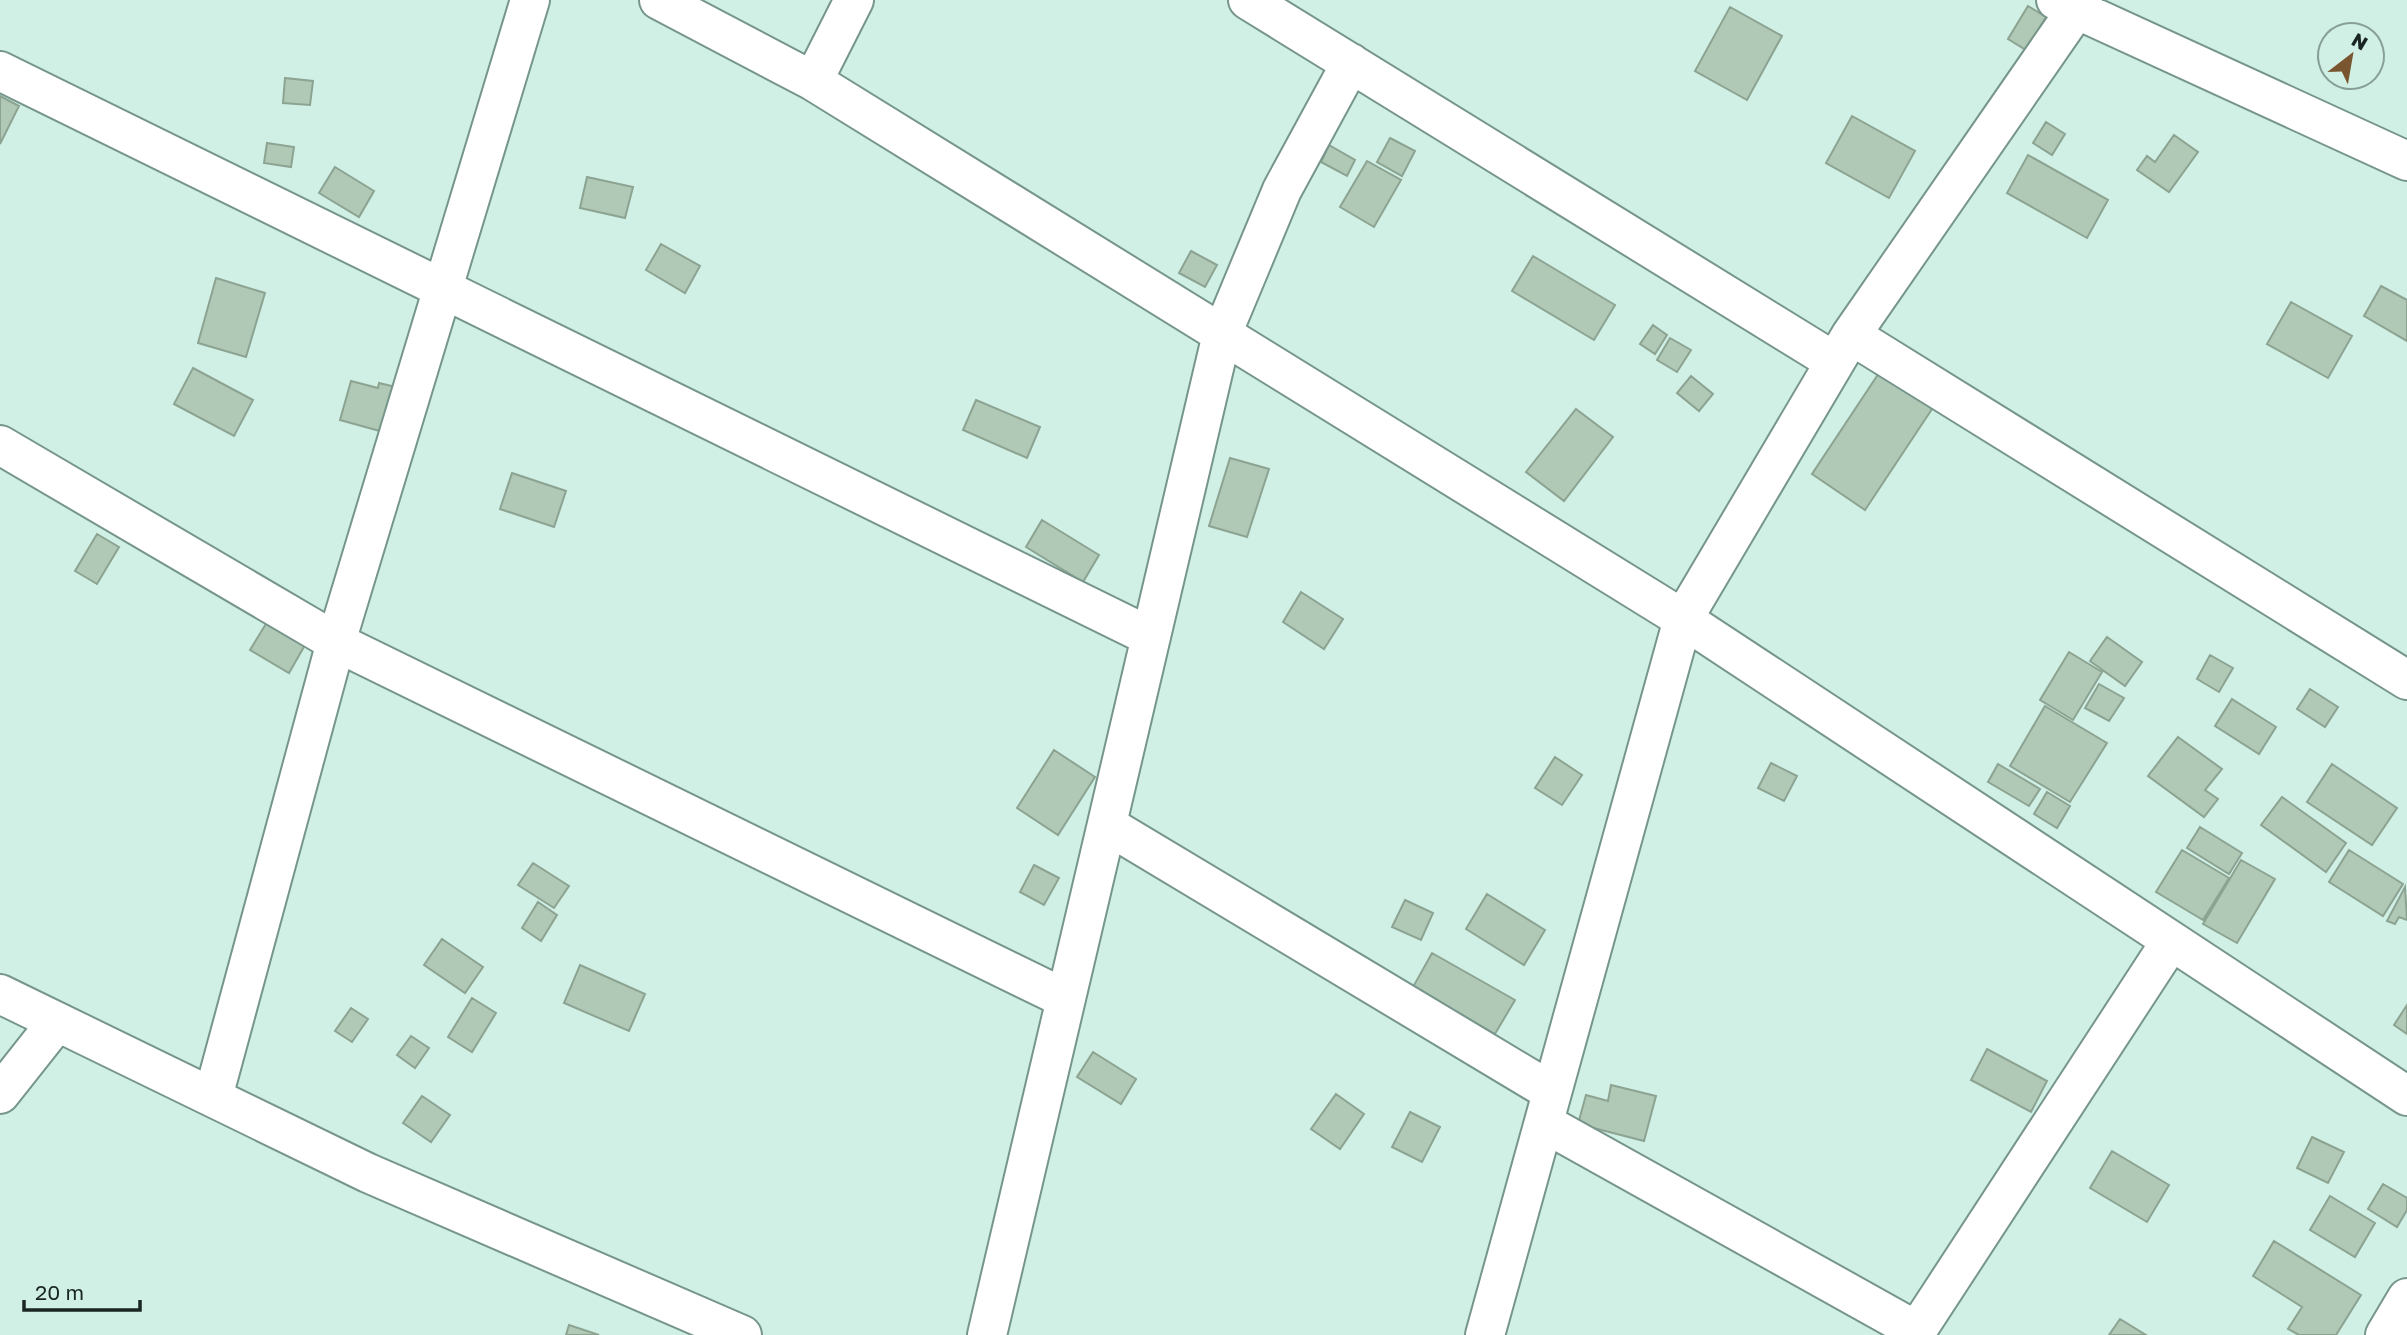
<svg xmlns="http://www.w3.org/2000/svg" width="2407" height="1335" font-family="'Golos Text',sans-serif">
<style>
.building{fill:#b0c8b6;stroke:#8ca392;stroke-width:2}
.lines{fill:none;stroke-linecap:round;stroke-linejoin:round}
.minor-casing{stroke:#76958b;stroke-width:42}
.minor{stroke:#fff;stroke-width:38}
</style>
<rect width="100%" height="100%" fill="#d0f0e6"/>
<path class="building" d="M2028,6L2046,17L2026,50L2008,39Z
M1730,7L1782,36L1747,100L1695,71Z
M285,78L313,81L310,105L283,103Z
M0,96L19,106L0,144Z
M1852,116L1915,151L1889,198L1826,163Z
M2046,122L2065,134L2052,155L2033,143Z
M2174,135L2198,152L2169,192L2137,170L2147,156L2155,162Z
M1390,138L1415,151L1402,176L1377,162Z
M267,143L294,147L291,167L264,163Z
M1329,145L1355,160L1347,176L1321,162Z
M2028,155L2108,200L2087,238L2007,193Z
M1367,161L1401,180L1374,227L1340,207Z
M335,167L374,191L359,217L319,193Z
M587,177L633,187L625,218L580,208Z
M661,244L700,266L685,293L646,270Z
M1191,251L1217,265L1205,287L1179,273Z
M1533,256L1615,305L1594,340L1512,291Z
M216,278L265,293L246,357L198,343Z
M2381,286L2407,300V341L2364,316Z
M2291,302L2352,336L2328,378L2267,344Z
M1653,325L1667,335L1655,354L1640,344Z
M1670,338L1691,350L1677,372L1657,360Z
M193,368L253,400L234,436L174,404Z
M1881,370L1934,406L1865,510L1812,474Z
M1691,376L1713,394L1699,411L1677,393Z
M351,381L378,388L379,383L400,388L387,433L340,420Z
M976,400L1040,427L1027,458L963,430Z
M1576,409L1613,437L1564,501L1526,472Z
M1230,458L1269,469L1247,537L1209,526Z
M512,473L566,491L554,527L500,509Z
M1042,520L1099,555L1083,582L1026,547Z
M97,534L119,547L97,584L75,571Z
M1301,592L1343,619L1324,649L1283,622Z
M267,622L305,645L289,673L250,650Z
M2107,637L2142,662L2125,686L2090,661Z
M2069,652L2102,672L2073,720L2040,700Z
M2210,655L2233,668L2219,692L2197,679Z
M2099,684L2124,698L2109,721L2085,708Z
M2310,689L2338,707L2325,727L2297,709Z
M2232,699L2276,727L2259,754L2215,726Z
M2045,706L2107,743L2070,802L2010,766Z
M2178,737L2222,769L2205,790L2218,799L2204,817L2148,776Z
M1054,750L1095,777L1058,835L1017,808Z
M1555,757L1582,775L1562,805L1535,788Z
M1771,763L1797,776L1784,801L1758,788Z
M1998,764L2040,789L2029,806L1988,782Z
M2332,764L2397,808L2372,845L2307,802Z
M2047,792L2070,806L2057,828L2034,814Z
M2282,797L2346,843L2326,872L2261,825Z
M2200,827L2242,853L2229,874L2187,848Z
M2182,850L2229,878L2203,920L2156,892Z
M2349,850L2403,884L2383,916L2329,882Z
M2241,860L2275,879L2237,943L2203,924Z
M533,863L569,886L554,908L518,885Z
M1034,865L1059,878L1044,905L1020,892Z
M2405,887L2407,920L2399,917L2395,924L2387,921Z
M1487,894L1545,930L1524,965L1466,929Z
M1405,900L1433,913L1421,940L1392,927Z
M538,902L557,915L541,941L522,928Z
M442,939L483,967L465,993L424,965Z
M1432,953L1515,1000L1495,1034L1413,987Z
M580,965L645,994L629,1031L564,1003Z
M472,998L496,1013L472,1052L448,1037Z
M2407,1005V1034L2394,1025Z
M351,1008L368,1019L352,1042L335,1031Z
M411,1036L429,1048L415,1068L397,1055Z
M1987,1049L2047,1081L2031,1112L1971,1080Z
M1093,1052L1136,1079L1121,1104L1077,1077Z
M1611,1085L1656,1096L1644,1141L1578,1124L1586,1095L1608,1101Z
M1336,1094L1364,1114L1340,1149L1311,1129Z
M422,1096L450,1115L431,1142L403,1123Z
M1410,1112L1440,1127L1422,1162L1392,1147Z
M2312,1137L2344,1152L2328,1183L2297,1168Z
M2112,1151L2169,1185L2147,1222L2090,1188Z
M2383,1184L2407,1198V1210L2397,1227L2368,1209Z
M2330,1196L2375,1223L2355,1257L2310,1230Z
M2274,1241L2361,1295L2336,1335H2299L2288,1329L2302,1307L2253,1276Z
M2120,1319L2146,1335H2109Z
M569,1325L599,1335H566Z"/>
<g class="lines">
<defs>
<path id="minor" d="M659,0L813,81L1683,619L2407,1096
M1248,0L1835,362
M2056,0L2407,161
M0,71L1151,637
M813,81L854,0
M1851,335L2407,680
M0,445L336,642L1066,999
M1107,825L1552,1092
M0,994L368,1173L742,1335
M0,1094L57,1022
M213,1097L336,642L530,0
M1544,1123L1917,1331
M987,1335L1222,334L1282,190L1351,63
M1485,1335L1683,619L1851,335L2083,0
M1914,1335L2171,941
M2385,1335L2407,1298"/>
</defs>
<use href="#minor" class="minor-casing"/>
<use href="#minor" class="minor"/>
</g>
<g transform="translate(2351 56) rotate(31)"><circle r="33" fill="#d0f0e6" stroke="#879f98" stroke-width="2"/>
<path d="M0-5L12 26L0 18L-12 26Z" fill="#79562f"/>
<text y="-10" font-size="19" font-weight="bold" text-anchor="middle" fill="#1a2623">N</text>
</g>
<path d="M24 1300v10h116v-10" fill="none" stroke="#1a2623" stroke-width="3.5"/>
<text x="35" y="1300" font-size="21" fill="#1a2623" stroke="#d0f0e6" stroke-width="5" paint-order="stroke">20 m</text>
</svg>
